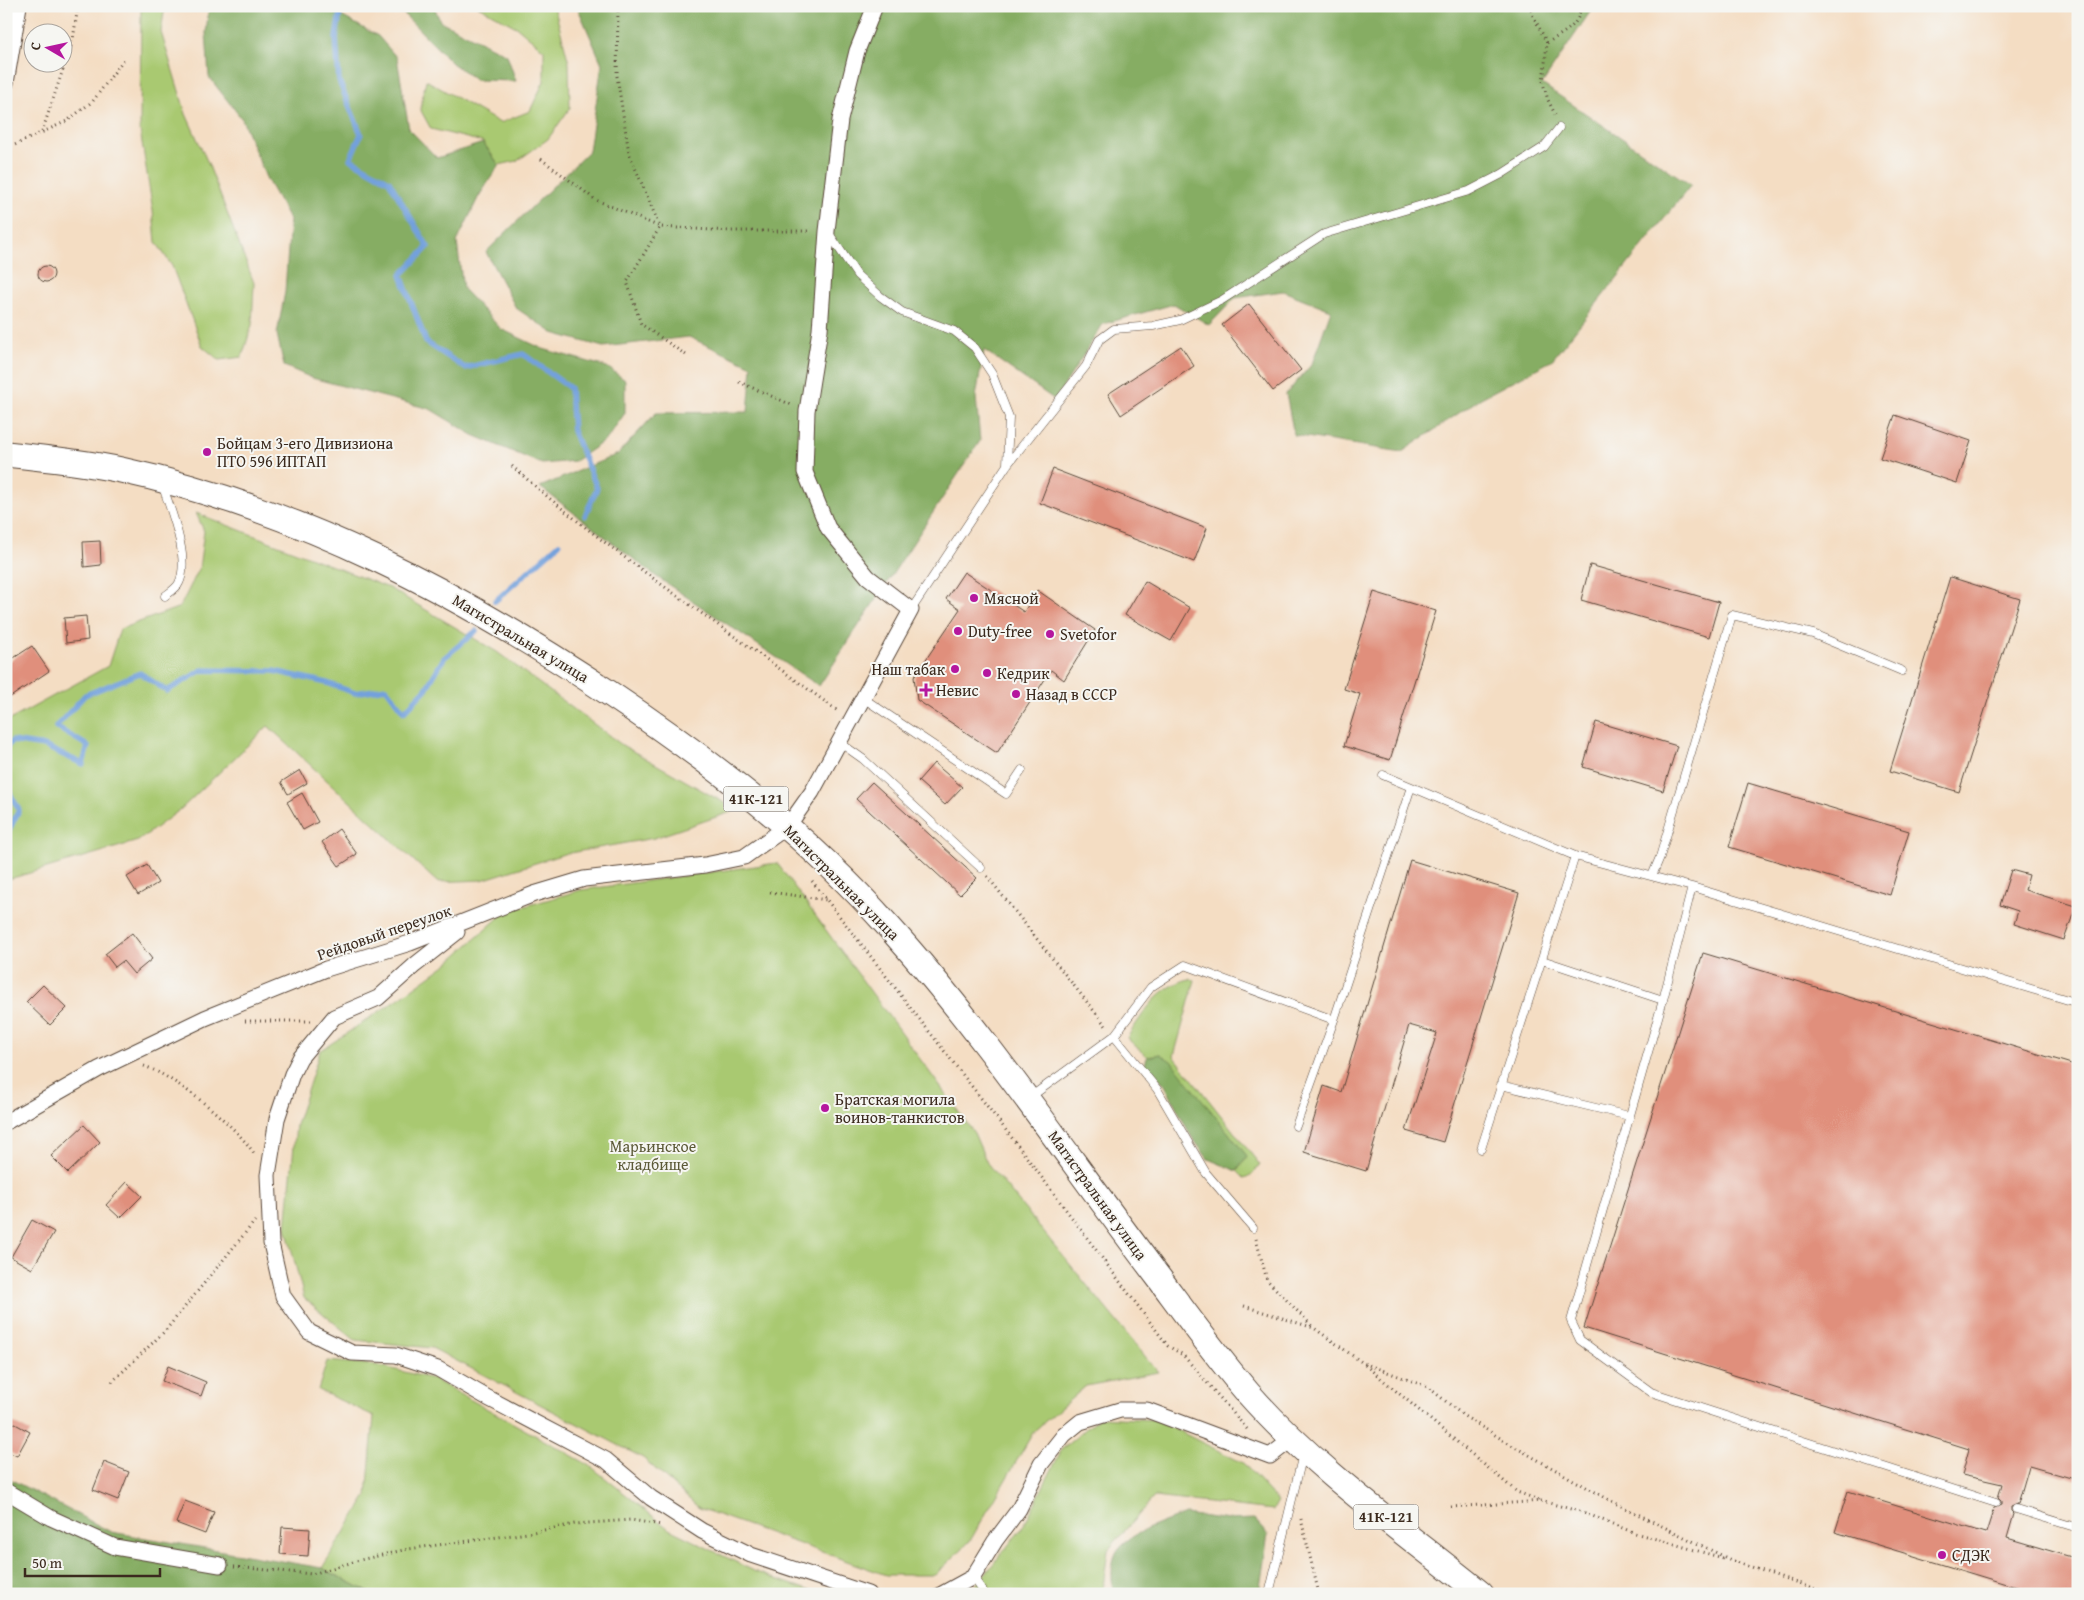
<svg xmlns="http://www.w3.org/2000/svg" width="2084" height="1600" font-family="'Gentium Book Plus',serif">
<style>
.green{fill:#a9c971;stroke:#727a48}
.forest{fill:#86ad63;stroke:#606c40}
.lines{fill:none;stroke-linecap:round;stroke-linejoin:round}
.stream{stroke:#73a1dc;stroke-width:5.5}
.building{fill:#e08f7c}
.service-casing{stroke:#574537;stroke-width:9}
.minor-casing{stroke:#574537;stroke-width:17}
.primary-casing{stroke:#574537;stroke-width:27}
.path{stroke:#574537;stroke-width:3;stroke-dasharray:1 4;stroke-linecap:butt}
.service{stroke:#fff;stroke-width:8}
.minor{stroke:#fff;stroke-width:15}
.primary{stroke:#fff;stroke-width:25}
.poi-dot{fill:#b5179e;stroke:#f6f6f2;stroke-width:2}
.labels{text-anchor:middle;stroke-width:4;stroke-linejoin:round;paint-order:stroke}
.shield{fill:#f6f6f2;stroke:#73675e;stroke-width:1}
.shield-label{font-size:15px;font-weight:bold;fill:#3b2a1e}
.poi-label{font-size:16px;fill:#3b2a1e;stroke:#f6f6f2;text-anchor:start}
.street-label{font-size:16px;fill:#3b2a1e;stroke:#f6f6f2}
.park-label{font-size:16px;fill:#5c5a37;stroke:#f6f6f2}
</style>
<rect width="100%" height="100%" fill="#f6f6f2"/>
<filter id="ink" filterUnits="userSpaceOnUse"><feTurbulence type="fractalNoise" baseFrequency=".02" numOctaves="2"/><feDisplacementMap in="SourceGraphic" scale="10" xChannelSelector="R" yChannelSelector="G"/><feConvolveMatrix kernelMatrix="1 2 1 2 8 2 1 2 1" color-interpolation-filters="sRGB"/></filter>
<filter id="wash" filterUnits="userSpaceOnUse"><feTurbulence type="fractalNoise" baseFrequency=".0096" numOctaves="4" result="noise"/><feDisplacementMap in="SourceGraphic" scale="20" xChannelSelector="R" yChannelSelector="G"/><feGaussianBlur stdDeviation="1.12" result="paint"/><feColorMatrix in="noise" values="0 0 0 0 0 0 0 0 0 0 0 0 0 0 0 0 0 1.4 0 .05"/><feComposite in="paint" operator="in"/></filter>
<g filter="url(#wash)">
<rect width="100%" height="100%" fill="#f4ddc3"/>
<path class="green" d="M141,6H165L161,32L186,114L208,163L254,283L252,325L242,357L219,360L202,346L172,266L156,242L153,211L140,130Z
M478,6H554L569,63L570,108L548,139L517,161L499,165L483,142L431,129L420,109L426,80L500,123L530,111L544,81V50L518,28Z
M196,513L389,588L497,652L622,745L737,810L654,838L564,854L482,880L437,882L268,726L181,809L138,841L6,880V722L108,666L120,629L180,607L199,569L204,531Z
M777,863L974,1133L987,1163L1158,1372L1086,1386L1034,1431L970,1541L935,1575H886L699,1508L643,1458L432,1348L355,1340L304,1298L286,1228L296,1125L320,1051L398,999L448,963L505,912L581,890Z
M1189,979L1195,980L1174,1056L1260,1165L1252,1175L1244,1178L1237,1171L1242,1164L1160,1054L1147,1057L1127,1038C1144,1012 1158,987 1189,979Z
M327,1361L376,1365L433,1379L589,1465L669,1529L756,1572L819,1594H372L322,1568L367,1496L374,1416L318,1390Z
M1100,1417L1157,1420L1243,1463L1278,1501L1273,1510L1154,1497L1108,1550L1102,1594H969L1023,1527L1062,1449Z"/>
<path class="forest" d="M209,6H323L378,36L397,58L409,129L437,158L483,143L499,165L478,198L457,242L463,289L501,329L543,349L607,367L625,380V413L607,439L575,461L542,464L473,435L430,409L312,378L284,366L277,334L285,292L290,220L267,180L242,119L209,77L206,33Z
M396,6H434L440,21L507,55L516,81L476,80L452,63Z
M577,6H1594L1542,84L1691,185L1551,361L1481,398L1402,452L1294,435L1286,394L1312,364L1331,310L1283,291L1235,298L1209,325L1174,304L1103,324L1055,400L984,350L976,397L980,441L819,686L657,577L540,487L618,454L656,413L748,412L752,366L689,337L603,347L553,333L516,308L486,252L589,151L602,64Z
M1160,1054L1171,1061L1247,1156L1237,1171L1208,1159L1191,1136L1165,1085L1156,1075L1144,1068L1147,1057Z
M6,1477L111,1532L322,1568L372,1594H6Z
M1185,1514L1229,1520L1254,1519L1268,1534L1259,1594H1113C1112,1581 1110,1563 1117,1551C1128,1533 1166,1522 1185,1514Z"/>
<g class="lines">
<path class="stream" d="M341,6L336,38L339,81L361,134L350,159L389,181L428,247L401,275L426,342L465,368L523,354L570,388L573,431L597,488L585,516
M495,601L559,544
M6,748L12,741L44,746L83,764L88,746L56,727L85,695L140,673L167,691L202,670L274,671L327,683L355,693L386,688L404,712L426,689L444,658L476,631
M6,786L19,810L6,836"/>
</g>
<g id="blocks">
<path class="building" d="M38 274a8 8 0 1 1 16 0a8 8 0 1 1-16 0Z
M1249,304L1301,370L1273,391L1222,325Z
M1181,346L1194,366L1121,415L1108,394Z
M1895,415L1971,441L1957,483L1880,458Z
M1053,469L1207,528L1194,562L1040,503Z
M100,541L101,565L84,567L83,542Z
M1590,565L1719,602L1709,637L1581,600Z
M964,572L1024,612L1037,590L1095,630L1064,680L1051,670L997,753L917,700L914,677L960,609L946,599Z
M1950,577L2020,599L1959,792L1890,771Z
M1145,581L1190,608L1171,641L1125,615Z
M1374,592L1436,611L1390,760L1344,746L1360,694L1344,689Z
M86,616L88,640L66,643L64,618Z
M32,646L49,671L6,700V663Z
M1596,722L1677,746L1663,791L1583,767Z
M934,763L962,787L945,805L918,781Z
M300,770L307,783L288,794L281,782Z
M872,782L977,878L960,895L856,799Z
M1748,783L1909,831L1890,895L1729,847Z
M302,793L318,822L303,830L287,802Z
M339,829L357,854L339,866L322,842Z
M1410,860L1519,893L1443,1142L1406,1131L1437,1033L1409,1025L1366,1171L1304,1152L1324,1086L1341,1092Z
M147,865L158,883L138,895L127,877Z
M2011,870L2029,875L2025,890L2076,906L2064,940L2014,924L2018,911L2000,905Z
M132,933L152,959L134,974L123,961L115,967L105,954Z
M1703,953L2078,1066V1480L2029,1466L2018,1504L2011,1507V1511L2014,1514L2007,1538L2078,1559V1594H2039L1835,1532L1848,1491L1986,1533L1994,1508L2001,1505V1501L1998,1498L2002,1484L1962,1475L1969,1449L1584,1328Z
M43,985L67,1008L50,1025L26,1002Z
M84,1125L100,1142L68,1173L51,1156Z
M127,1182L142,1196L120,1218L106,1205Z
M32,1220L54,1232L32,1269L11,1257Z
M168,1366L206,1382L201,1396L162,1381Z
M6,1419L30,1432L17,1456L6,1451Z
M104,1462L129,1472L118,1500L93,1490Z
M185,1501L214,1512L205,1534L176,1523Z
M282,1527L310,1529L308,1556L280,1554Z"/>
</g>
</g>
<g filter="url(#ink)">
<use href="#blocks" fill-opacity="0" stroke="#574537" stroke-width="1"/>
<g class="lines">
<defs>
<path id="service" d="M828,232L857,275L880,296L902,312L954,331L975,348L992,374L1009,417L1007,465
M162,484C170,508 191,559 179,583C177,588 169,593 165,596
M911,610L1007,465L1086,366L1099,340L1114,329L1153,326L1180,320L1222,300L1324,234L1469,191L1502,174L1544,147L1559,128
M863,698L1006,794L1022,770
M839,742L863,759L981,868
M1383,775L1575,856L1692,887
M1652,876L1660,857L1732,615L1813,634L1902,671
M1542,960L1663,1000
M1114,1036L1157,1089L1206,1173L1253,1228
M1501,1085L1629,1116
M1029,1098L1114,1036L1151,987L1185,965L1334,1020
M1296,1126L1334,1020L1411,787
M1481,1149L1575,856
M1996,1503L1651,1392L1580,1340L1571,1321L1663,1000L1692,887L2078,1003
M2016,1509L2078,1528
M973,1577L985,1594
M1269,1594L1303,1454"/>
<path id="minor" d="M6,83L19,6
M457,932L415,965L378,998L334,1017L300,1058L292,1074L277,1119L268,1175L271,1243L283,1296L309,1332L352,1353L396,1355L438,1369L488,1398L606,1460L651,1498L702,1531L751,1555L868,1594
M6,1122L99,1069L205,1018L326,969L410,943L534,894L584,879L705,865L744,857L788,826L812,792L911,610L868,577L828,528L805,472L807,411L820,330L827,231L840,120L857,51L875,6
M6,1491L51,1518L115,1547L220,1565
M942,1594L973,1577L995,1541L1019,1509L1041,1464L1064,1435L1080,1422L1120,1410H1147L1270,1456L1292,1439"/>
<path id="primary" d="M6,454C45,458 83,462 121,470C300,509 457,592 609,693C711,761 807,835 889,927C988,1037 1070,1161 1159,1278C1188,1317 1216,1356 1248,1393C1315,1469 1402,1530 1481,1594"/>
</defs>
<use href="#service" class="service-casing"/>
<use href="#minor" class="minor-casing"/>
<use href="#primary" class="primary-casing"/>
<path class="path" d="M618,6L617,76L629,153L660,227L627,282L641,324L686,355
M1528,6L1547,43L1543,83L1548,100L1557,118
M1547,43C1562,33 1581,26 1580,6
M42,132L73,40L78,6
M6,149L67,121L93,101L124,59
M541,159L596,200L660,227L730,231H811
M739,382L792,405
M512,466C614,557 729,630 839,712
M987,876L1106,1026
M812,881L1019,1147L1168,1346L1183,1355L1247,1429
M770,892L827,900
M245,1021H311
M144,1066C176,1077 237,1126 255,1155
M1256,1239L1267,1280L1313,1327
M1244,1306L1314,1328L1363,1363L1428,1387L1464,1416L1513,1446L1613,1502L1731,1560L1830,1594
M1365,1365L1517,1492L1539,1500
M112,1382L165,1331L255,1221
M1451,1507L1542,1501L1585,1513L1635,1533L1723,1558
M1301,1519L1319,1594
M234,1567L312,1574L360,1560L408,1549L528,1533L575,1524L631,1520L662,1525"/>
<use href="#service" class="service"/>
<use href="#minor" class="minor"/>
<use href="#primary" class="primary"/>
</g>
</g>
<g class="poi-dot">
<circle cx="207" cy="452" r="5"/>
<circle cx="974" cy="598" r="5"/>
<circle cx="958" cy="631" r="5"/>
<circle cx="1050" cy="634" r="5"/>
<circle cx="955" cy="669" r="5"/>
<circle cx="987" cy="673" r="5"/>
<path d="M923.5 682.5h5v5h5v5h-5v5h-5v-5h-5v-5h5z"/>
<circle cx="1016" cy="694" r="5"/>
<circle cx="825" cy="1108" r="5"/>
<circle cx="1942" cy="1555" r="5"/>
</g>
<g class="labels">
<g class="shield">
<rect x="723.5" y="786.5" width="65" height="25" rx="4"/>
<rect x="1353.5" y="1504.5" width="65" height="25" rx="4"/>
</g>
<g class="shield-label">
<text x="756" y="804">41К-121</text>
<text x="1386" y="1522">41К-121</text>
</g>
<g class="poi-label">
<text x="217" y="449">Бойцам 3-его Дивизиона<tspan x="217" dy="18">ПТО 596 ИПТАП</tspan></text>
<text x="984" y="604">Мясной</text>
<text x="968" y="637">Duty-free</text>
<text x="1060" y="640">Svetofor</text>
<text x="945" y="675" text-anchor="end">Наш табак</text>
<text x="997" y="679">Кедрик</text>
<text x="936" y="696">Невис</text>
<text x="1026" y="700">Назад в СССР</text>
<text x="835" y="1105">Братская могила<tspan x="835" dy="18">воинов-танкистов</tspan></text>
<text x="1952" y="1561">СДЭК</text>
</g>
<g class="street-label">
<text transform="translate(521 638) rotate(31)" y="6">Магистральная улица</text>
<text transform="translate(842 882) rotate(45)" y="6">Магистральная улица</text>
<text transform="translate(384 932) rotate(-19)" y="6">Рейдовый переулок</text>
<text transform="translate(1098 1195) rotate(54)" y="6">Магистральная улица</text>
</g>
<g class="park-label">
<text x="653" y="1152">Марьинское<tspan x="653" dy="18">кладбище</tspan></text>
</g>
</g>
<rect width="2084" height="1600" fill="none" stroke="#f6f6f2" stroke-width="25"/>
<g transform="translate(48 48) rotate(279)"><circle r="24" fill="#f6f6f2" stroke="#aba49d"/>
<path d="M0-4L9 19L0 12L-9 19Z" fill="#b5179e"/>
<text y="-8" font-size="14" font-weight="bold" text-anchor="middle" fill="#3b2a1e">С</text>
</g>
<path d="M25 1568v8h135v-8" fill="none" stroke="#3b2a1e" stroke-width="2.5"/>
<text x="32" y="1568" font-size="15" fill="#3b2a1e" stroke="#f6f6f2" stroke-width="4" paint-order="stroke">50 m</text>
</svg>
